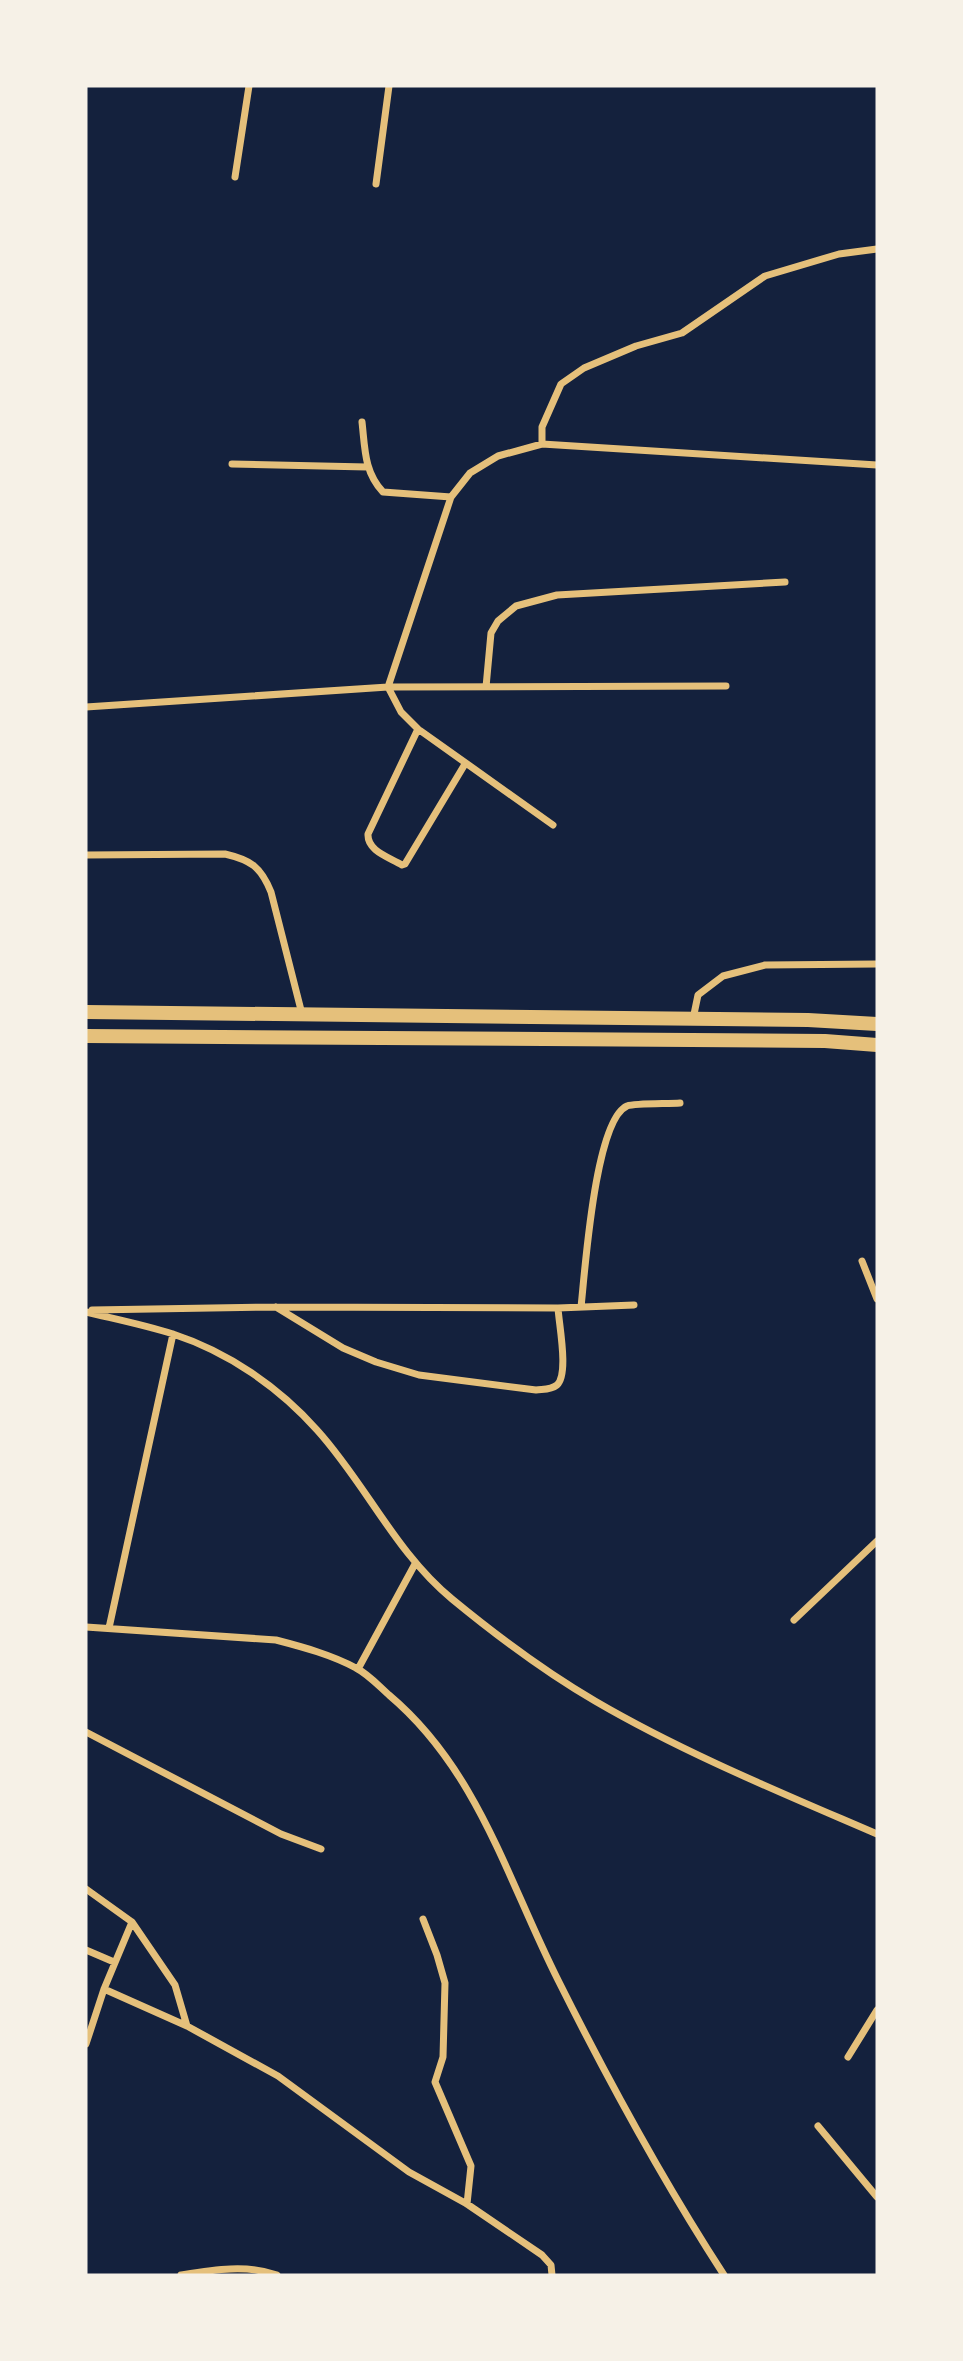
<svg xmlns="http://www.w3.org/2000/svg" width="963" height="2361" font-family="'DM Sans',sans-serif">
<style>
.lines{fill:none;stroke-linecap:round;stroke-linejoin:round}
.minor{stroke:#e5c07b;stroke-width:7}
.secondary{stroke:#e5c07b;stroke-width:14}
</style>
<rect width="100%" height="100%" fill="#14213d"/>
<g class="lines">
<path class="minor" d="M235,177L249,86
M376,184L389,86
M362,422C365,448 364,472 383,492L451,497
M542,444V427L561,384L584,368L636,346L682,333L765,276L839,254L877,249
M232,464L367,467
M486,687L491,633L498,621L516,606L557,595L785,582
M86,707L388,687L451,497L470,473L498,456L542,444L877,465
M418,729L368,834C367,851 389,857 402,865L405,864L465,764
M553,825L418,729L401,712L388,687L726,686
M86,855L225,854C251,860 261,867 271,892L302,1014
M693,1019L698,995L723,976L765,965L877,964
M862,1261L877,1299
M276,1307L343,1348L376,1362L419,1375L536,1390C543,1389 551,1390 557,1385C569,1374 559,1325 558,1308
M581,1307C585,1271 595,1120 627,1106C636,1103 669,1104 680,1103
M92,1310L276,1307L558,1308L634,1305
M86,1312C115,1319 145,1325 173,1334C228,1352 279,1387 317,1430C366,1484 395,1552 452,1599C497,1636 545,1672 595,1701C684,1753 782,1793 877,1834
M794,1620L877,1541
M86,1627L276,1640C303,1647 332,1655 356,1668C368,1674 379,1686 389,1695C478,1770 507,1879 558,1980C608,2080 663,2181 724,2275
M109,1628L173,1334
M358,1669L415,1564
M86,1732L281,1834L321,1849
M86,1889L132,1922L104,1989L86,2044
M423,1919L437,1955L445,1983L443,2057L435,2082L471,2166L467,2204
M132,1922L175,1985L187,2026
M86,1950L114,1962
M104,1989L187,2026L278,2076L409,2172L467,2204L542,2255L551,2265L552,2275
M848,2057L877,2010
M818,2126L877,2197
M181,2275C212,2270 247,2264 277,2275"/>
<path class="secondary" d="M86,1012L808,1020L877,1024
M86,1036L825,1041L877,1045"/>
</g>
<rect width="963" height="2361" fill="none" stroke="#f6f1e7" stroke-width="175"/>
</svg>
